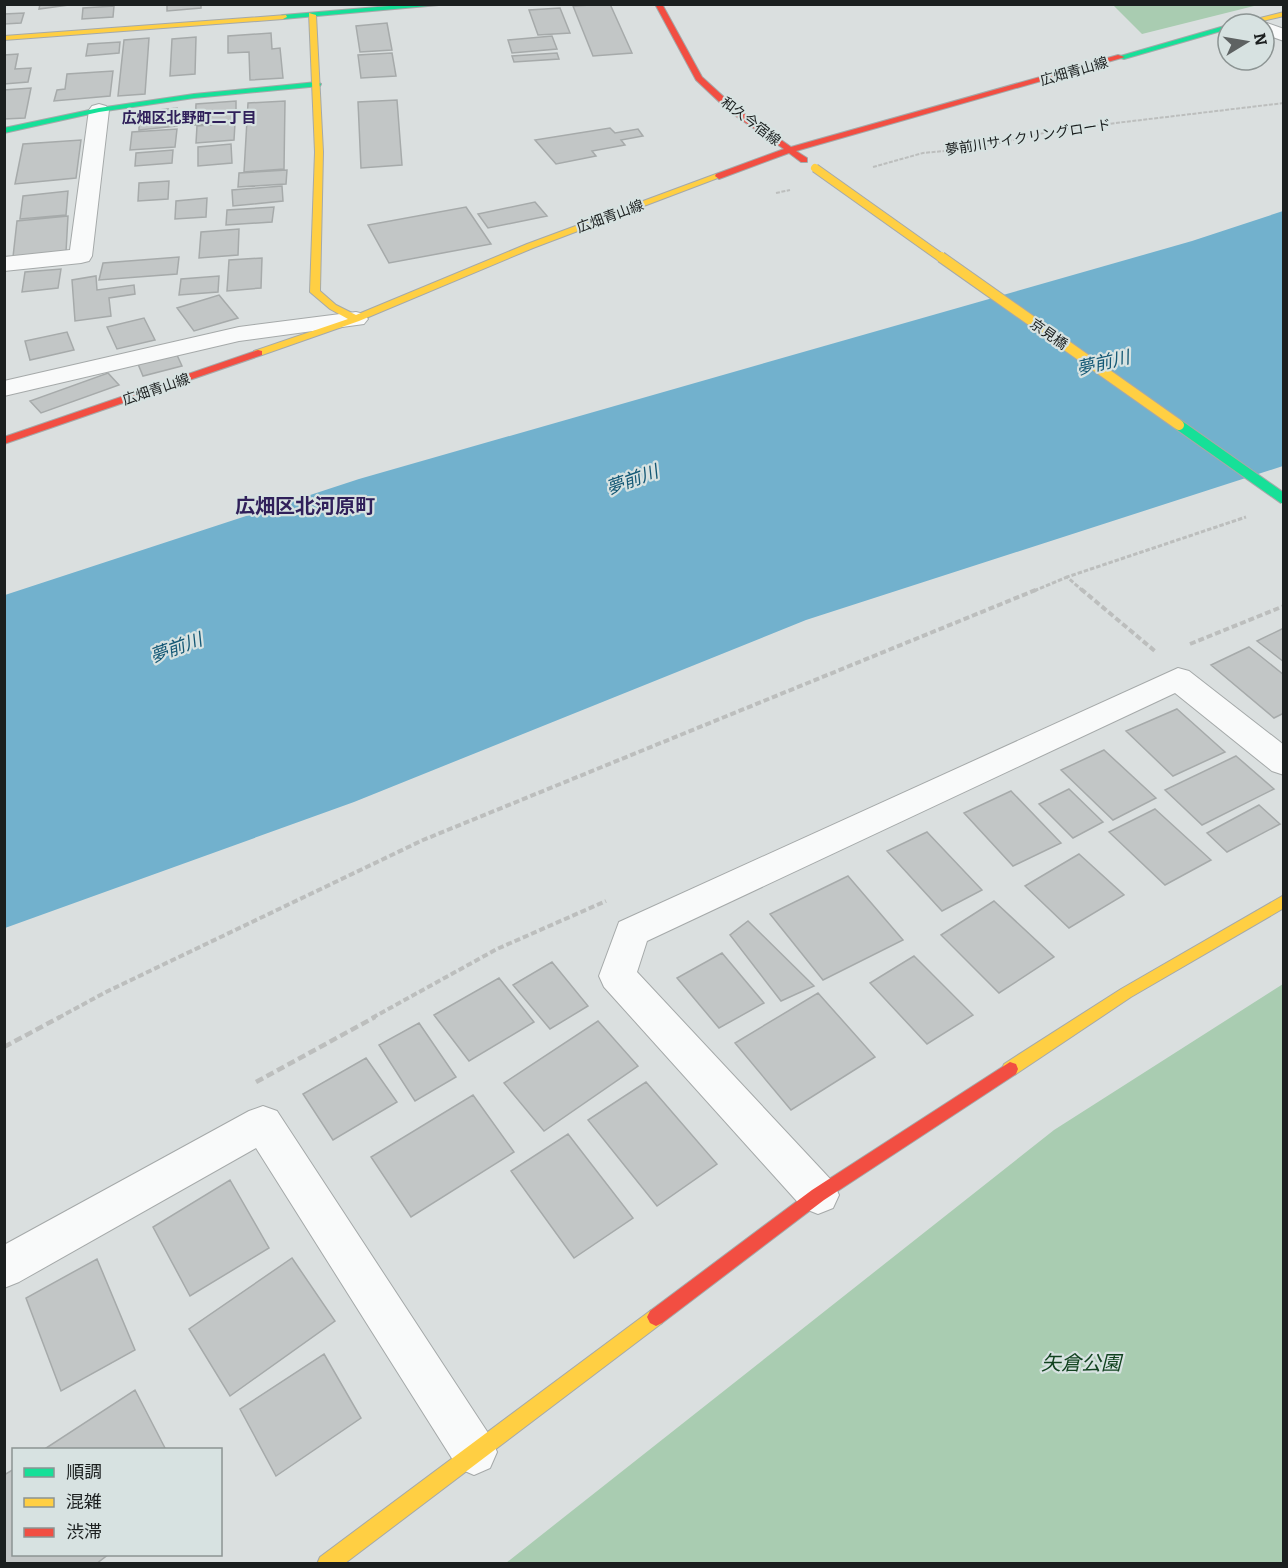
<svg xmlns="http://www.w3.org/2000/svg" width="1288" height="1568" font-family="Bitter,'Noto Sans JP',serif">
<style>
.green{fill:#a9ccb1}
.water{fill:#72b1cd}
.building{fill:#c2c6c6;stroke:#a6aaaa;stroke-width:1.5}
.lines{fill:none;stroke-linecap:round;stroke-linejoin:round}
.street-casing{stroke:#a5a9a9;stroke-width:2}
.fast-casing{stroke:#a5a9a9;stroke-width:2}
.slow-casing{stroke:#a5a9a9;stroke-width:2}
.jam-casing{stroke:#a5a9a9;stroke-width:2}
.path-far3{stroke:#bcbebd;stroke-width:2;stroke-dasharray:4 1.5;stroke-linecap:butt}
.path-far2{stroke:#bcbebd;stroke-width:3;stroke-dasharray:4.5 2;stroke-linecap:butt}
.path-far1{stroke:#bcbebd;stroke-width:4;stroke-dasharray:6 3;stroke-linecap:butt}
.path{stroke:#bcbebd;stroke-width:4.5;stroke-dasharray:8 4;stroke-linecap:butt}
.street{fill:#f9fafa;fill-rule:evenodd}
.fast{fill:#16e098;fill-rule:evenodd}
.slow{fill:#ffcf43;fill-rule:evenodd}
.jam{fill:#f24e42;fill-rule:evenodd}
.fast-bridge-casing{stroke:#a5a9a9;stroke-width:12;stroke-linecap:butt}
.slow-bridge-far1-casing{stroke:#a5a9a9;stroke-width:10;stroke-linecap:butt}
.slow-bridge-casing{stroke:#a5a9a9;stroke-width:12;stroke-linecap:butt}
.fast-bridge{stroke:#16e098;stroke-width:10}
.slow-bridge-far1{stroke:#ffcf43;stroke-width:8}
.slow-bridge{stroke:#ffcf43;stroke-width:10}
.labels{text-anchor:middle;stroke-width:4.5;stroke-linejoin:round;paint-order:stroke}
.far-street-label{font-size:14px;fill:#1b1f1f;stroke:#d7e2e1}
.far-neighbourhood-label{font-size:15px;font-weight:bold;fill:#30205a;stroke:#d7e2e1}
.water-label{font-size:18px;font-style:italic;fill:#145875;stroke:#d7e2e1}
.quarter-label{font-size:20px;font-weight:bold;fill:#30205a;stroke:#d7e2e1}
.near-park-label{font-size:20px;font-style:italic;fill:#11421f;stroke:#d7e2e1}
</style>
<rect width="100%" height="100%" fill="#dadfdf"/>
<path class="green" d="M1113,5H1258L1142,34Z
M1283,984V1563H506L1054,1130Z"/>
<path class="water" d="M1283,211V466L806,620L354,802L5,928V595L359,479L1192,241Z"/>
<path class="building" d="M40,4H76L39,9Z
M167,4H201V8L167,11Z
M610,4L632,53L593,56L573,6Z
M114,6L113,17L82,19L83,8Z
M560,8L570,33L538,35L529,10Z
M24,13L21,23L4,24V14Z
M387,23L392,50L360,52L356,26Z
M271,33L272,49L280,48L283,78L250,80L249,52L228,53V36Z
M552,36L557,49L512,53L508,40Z
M196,37L195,74L170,76L172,39Z
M149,38L145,94L118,96L124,40Z
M120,42L119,53L86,56L88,44Z
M392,53L396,76L361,78L358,55Z
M557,53L559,59L514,62L512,56Z
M18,54L15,69L31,68L28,82L4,84V55Z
M113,71L110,96L54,101L57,90L65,89L67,74Z
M31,88L25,118L4,119V90Z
M397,100L402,165L361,168L358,102Z
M236,101V121L195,125L196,104Z
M285,101L284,169L244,172L248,103Z
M177,108V126L139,130V112Z
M235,123L234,140L196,143L197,126Z
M610,128L615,133L638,129L643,136L621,140L625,145L592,151L596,156L556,164L535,140Z
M177,129L175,147L130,150L132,132Z
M81,140L76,178L15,184L23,144Z
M231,144L232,163L198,166V147Z
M173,150L172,163L135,166L136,153Z
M287,170L286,184L238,187L239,173Z
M169,181L168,199L138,201L139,183Z
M282,186L283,201L233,206L232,190Z
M68,191L66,215L20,219L23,196Z
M207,198L206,217L175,219L176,201Z
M535,202L547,216L488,228L478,214Z
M274,207L272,222L226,225L227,210Z
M466,207L491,244L389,263L368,225Z
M68,216L66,252L13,257L17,221Z
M239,229L238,255L199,258L201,232Z
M179,257L177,274L99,280L103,263Z
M262,258L261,288L227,291L229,260Z
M61,269L58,288L22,292L25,272Z
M96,276L97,290L134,285L135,294L109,298L111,316L75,321L72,280Z
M219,276L218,292L179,295L181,279Z
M219,295L238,318L194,331L177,308Z
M144,318L155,340L117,349L107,327Z
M67,332L74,350L30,360L25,341Z
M177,355L182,366L143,376L138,364Z
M108,373L119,385L41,413L30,401Z
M1284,628V662L1257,641Z
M1249,647L1284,675V713L1274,718L1211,665Z
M1177,709L1225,752L1173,776L1126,731Z
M1104,750L1156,798L1113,820L1061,770Z
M1236,756L1274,789L1202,825L1165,790Z
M1069,789L1103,822L1073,838L1039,804Z
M1011,791L1061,843L1013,866L964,813Z
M1259,805L1280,824L1227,852L1207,833Z
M1155,809L1211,860L1165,885L1109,832Z
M927,832L982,890L942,911L887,851Z
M1079,854L1124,895L1069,928L1025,886Z
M848,876L903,940L823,980L770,914Z
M994,901L1054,957L999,993L941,935Z
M748,921L814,986L781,1001L730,935Z
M722,953L764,1003L719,1028L677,978Z
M914,956L973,1015L927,1044L870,983Z
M552,962L588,1006L550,1029L513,985Z
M499,978L534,1022L469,1061L434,1015Z
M818,993L875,1057L791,1110L735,1043Z
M598,1021L638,1066L544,1131L504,1083Z
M419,1023L456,1077L415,1101L379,1045Z
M366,1058L397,1102L333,1140L303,1094Z
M646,1082L717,1164L657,1206L588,1120Z
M473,1095L514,1152L411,1217L371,1157Z
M568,1134L633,1218L574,1258L511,1171Z
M230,1180L269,1248L190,1296L153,1227Z
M292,1258L335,1321L230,1396L189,1329Z
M97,1259L135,1350L61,1391L26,1298Z
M324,1354L361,1418L276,1476L240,1409Z
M135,1390L166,1450H43Z
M14,1469V1554H109L96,1564H4V1475Z"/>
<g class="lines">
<defs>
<path id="street" d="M1264,22L1284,29V41L1264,34V24H1257Z
M99,104L106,106L109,110L92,256L89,261L81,263L4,271V257L70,250L89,110L92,106Z
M356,312L364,314L368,319L364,324L239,341L4,396V381L239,327Z
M1178,668L1189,671L1284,745V775L1272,771L1175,693L647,941L637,972L833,1182L839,1195L833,1208L818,1214L803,1208L604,987L599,976L619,922Z
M263,1106L277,1111L490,1436L497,1452L490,1468L474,1475L458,1468L256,1148L19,1282L4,1288V1245L249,1111Z"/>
<path id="fast" d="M413,4H450L283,19L279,17L283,15Z
M1228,25V29L1124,59L1117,57Z
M317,82L321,84L320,86L194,98L99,112L4,133V128L99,108L194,94Z"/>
<path id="slow" d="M1284,12V16L1250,24H1236Z
M309,13L316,15L323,152L320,291L336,305L356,315L527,244L716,174L723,176L533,248L359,321L262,355H254V351L348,319L330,309L310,292L315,152Z
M286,15L287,17L283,19L4,40V36Z
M1284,895V908L1131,997L1016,1074L1010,1076L1004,1074L1002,1069L1004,1064L1121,989Z
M656,1308L662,1311L665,1317L662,1323L344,1564H317L320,1557L650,1311Z"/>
<path id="jam" d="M655,4H662L702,77L736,108L791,147L1118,55L1125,57L796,151L807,158V162H801L789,153L719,179L715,176L716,174L784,149L730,112L696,80Z
M258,350L262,351V355L4,444V437Z
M1010,1062L1016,1064L1018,1069L1016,1074L824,1200L662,1323L656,1326L650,1323L647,1317L650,1311L812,1190Z"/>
</defs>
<use href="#street" class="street-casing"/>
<use href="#fast" class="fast-casing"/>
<use href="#slow" class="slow-casing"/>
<use href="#jam" class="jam-casing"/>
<path class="path-far3" d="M873,167L923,153L977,148L1057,130L1284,103
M776,193L790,190"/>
<path class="path-far2" d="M1034,591L1067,577
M1083,591L1067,577L1246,517"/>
<path class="path-far1" d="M1081,589L1156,652
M1190,644L1284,606
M58,1018L106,992L423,840L1038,589
M372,1018L497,949L606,901"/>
<path class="path" d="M4,1047L60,1017
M256,1082L375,1017"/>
<use href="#street" class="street"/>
<use href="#fast" class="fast"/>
<use href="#slow" class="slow"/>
<use href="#jam" class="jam"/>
<defs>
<path id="fast-bridge" d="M1179,425L1284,499"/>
<path id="slow-bridge-far1" d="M815,168L943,259"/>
<path id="slow-bridge" d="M941,257L1179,425"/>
</defs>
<use href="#fast-bridge" class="fast-bridge-casing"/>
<use href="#slow-bridge-far1" class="slow-bridge-far1-casing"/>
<use href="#slow-bridge" class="slow-bridge-casing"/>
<use href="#fast-bridge" class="fast-bridge"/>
<use href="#slow-bridge-far1" class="slow-bridge-far1"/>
<use href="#slow-bridge" class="slow-bridge"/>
</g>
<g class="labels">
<g class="far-street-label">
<text transform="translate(1074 71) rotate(-16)" y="5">広畑青山線</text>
<text transform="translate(751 121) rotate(37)" y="5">和久今宿線</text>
<text transform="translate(1028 137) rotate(-9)" y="5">夢前川サイクリングロード</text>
<text transform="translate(610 216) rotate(-20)" y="5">広畑青山線</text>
<text transform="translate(1049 334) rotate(35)" y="5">京見橋</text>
<text transform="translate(156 389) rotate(-19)" y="5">広畑青山線</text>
</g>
<g class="far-neighbourhood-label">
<text x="189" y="123">広畑区北野町二丁目</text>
</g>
<g class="water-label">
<text transform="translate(1103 363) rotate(-13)" y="6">夢前川</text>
<text transform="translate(632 480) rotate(-20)" y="6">夢前川</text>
<text transform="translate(176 648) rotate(-20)" y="6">夢前川</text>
</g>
<g class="quarter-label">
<text x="305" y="513">広畑区北河原町</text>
</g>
<g class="near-park-label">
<text x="1081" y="1370">矢倉公園</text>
</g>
</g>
<rect width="1288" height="1568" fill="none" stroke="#1b1f1f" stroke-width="12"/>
<rect x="12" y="1448" width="210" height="108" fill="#d7e2e1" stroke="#8c9493" stroke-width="1.5"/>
<rect x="24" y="1468" width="30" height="9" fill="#16e098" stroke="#8c9493" stroke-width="1.5"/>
<text x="66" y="1478" font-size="18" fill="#1b1f1f">順調</text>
<rect x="24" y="1498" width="30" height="9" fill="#ffcf43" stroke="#8c9493" stroke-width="1.5"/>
<text x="66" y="1508" font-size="18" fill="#1b1f1f">混雑</text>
<rect x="24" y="1528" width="30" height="9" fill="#f24e42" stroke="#8c9493" stroke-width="1.5"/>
<text x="66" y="1538" font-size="18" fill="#1b1f1f">渋滞</text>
<g transform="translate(1246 42) rotate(79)"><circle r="28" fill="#d7e2e1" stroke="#8c9493" stroke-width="1.5"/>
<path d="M0-4.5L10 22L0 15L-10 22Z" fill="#5e6262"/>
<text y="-9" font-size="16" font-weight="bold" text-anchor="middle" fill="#1b1f1f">N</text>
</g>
</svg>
